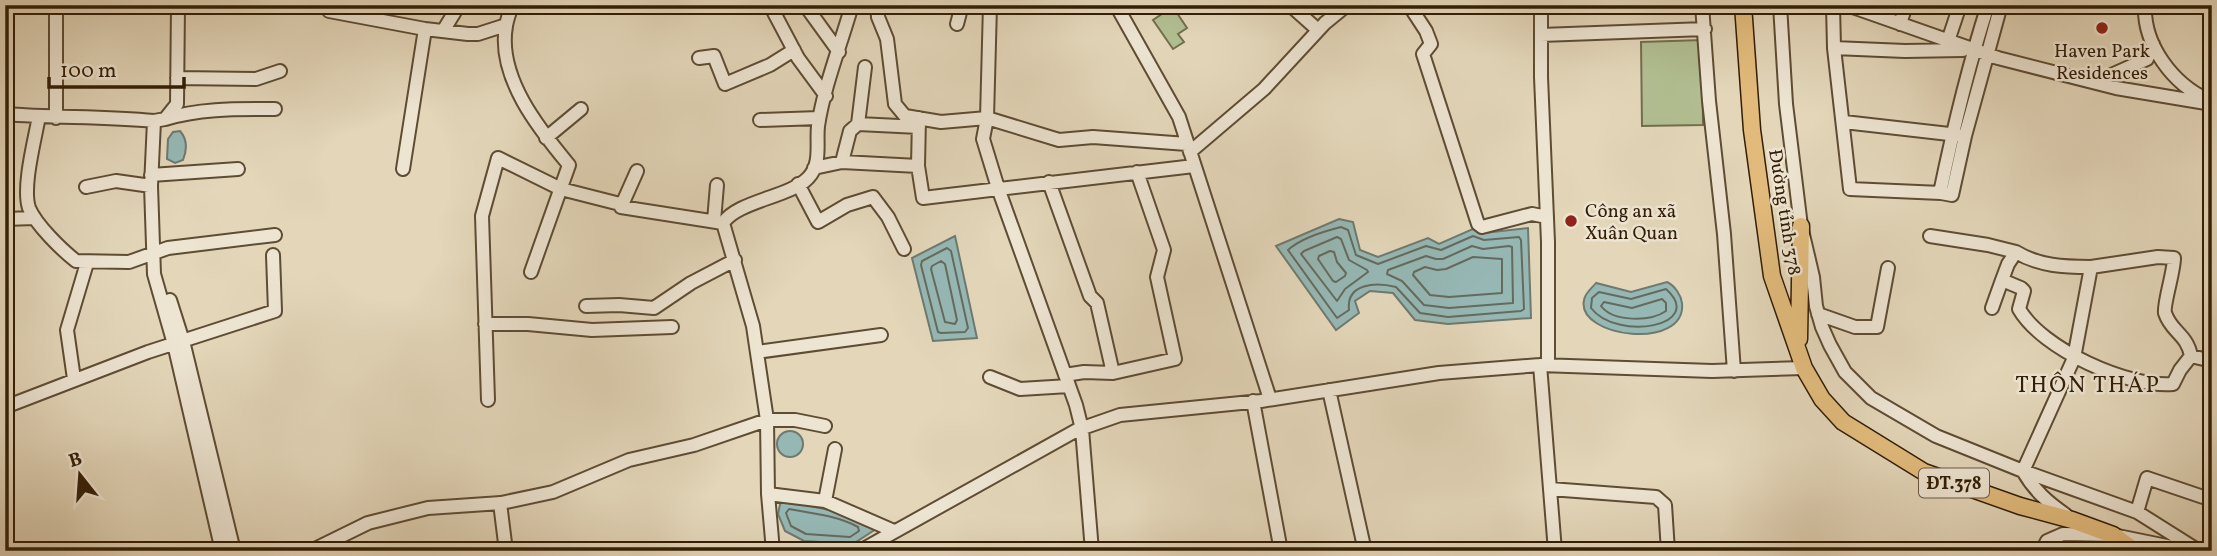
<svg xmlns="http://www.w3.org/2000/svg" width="2217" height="556" font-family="Vollkorn,serif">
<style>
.green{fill:#b1be91;stroke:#726e4c;stroke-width:2}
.water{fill:#96b8b5;stroke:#6e7a6f;stroke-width:2}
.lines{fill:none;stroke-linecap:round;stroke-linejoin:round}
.shore{stroke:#646b5e;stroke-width:2}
.minor-casing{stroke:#5e4c33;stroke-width:16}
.major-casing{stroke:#321e06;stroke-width:19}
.minor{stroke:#ede4d2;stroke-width:12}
.major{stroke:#e2bb7c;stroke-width:16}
.poi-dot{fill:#8f2418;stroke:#ede4d2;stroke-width:2.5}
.labels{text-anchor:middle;stroke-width:5;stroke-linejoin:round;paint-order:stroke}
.shield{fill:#ede4d2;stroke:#6a5943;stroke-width:2}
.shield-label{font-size:18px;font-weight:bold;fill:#321e06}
.poi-label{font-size:19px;fill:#321e06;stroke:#ede4d2}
.street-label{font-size:19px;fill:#321e06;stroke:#ede4d2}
.quarter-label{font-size:23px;letter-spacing:2px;fill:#321e06;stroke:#ede4d2}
</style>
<rect width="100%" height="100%" fill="#e3d6b9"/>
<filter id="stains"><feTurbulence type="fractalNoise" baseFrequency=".00286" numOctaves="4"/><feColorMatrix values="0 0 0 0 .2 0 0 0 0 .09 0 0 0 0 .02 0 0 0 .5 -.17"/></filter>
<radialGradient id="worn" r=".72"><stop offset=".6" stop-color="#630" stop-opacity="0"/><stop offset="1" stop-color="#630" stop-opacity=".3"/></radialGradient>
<path class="green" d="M1171,8L1175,14L1177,13L1187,28L1178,34L1184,42L1173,49L1153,20Z
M1702,40L1703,125L1642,126L1641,42Z"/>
<path class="water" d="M180,131C188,140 187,150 183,160L175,163L167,159L168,139L173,132Z
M1339,219L1353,222L1360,250L1378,257L1428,238L1439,244L1475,228L1484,233L1528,228L1531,318L1448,324L1415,320L1393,293L1370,291L1355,301L1359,313L1336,330L1276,246Z
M955,236L977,338L933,341L912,258Z
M1667,282C1675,286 1681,295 1682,303C1687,351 1576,338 1584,300C1585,293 1592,288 1596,283L1631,292Z
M777 444a13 13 0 1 1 26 0a13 13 0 1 1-26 0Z
M781,500L834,511L876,529L853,544L804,541L785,531L778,514Z"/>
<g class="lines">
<path class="shore" d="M1341,227L1348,230L1356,255L1378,264L1426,246L1441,250L1473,236L1484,240L1519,237L1521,240L1524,309L1521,311L1448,317L1420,313L1396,287C1376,282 1346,283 1349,310L1337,318L1288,250C1300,239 1325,231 1341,227Z
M1337,237L1341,239L1349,260L1367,270L1368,272L1345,289L1337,301L1301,254L1304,251Z
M1472,246L1483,249L1509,246L1512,247L1513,303L1449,308L1424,305L1402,281L1387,274L1388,270L1426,256L1436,259H1443Z
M947,248L951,251L968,328L965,332L941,333L938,332L921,265L922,261Z
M1330,251L1334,252L1337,262L1346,273L1345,276L1336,282L1333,281L1318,259L1319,256Z
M1473,257L1502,259V293L1449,297L1430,295L1413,275L1414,272L1425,267L1437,270L1446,269Z
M941,261L945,264L957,320L955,324L945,322L931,269L932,266Z
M1666,289C1707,326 1617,342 1591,308L1592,298L1599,292L1631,299Z
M1662,299L1666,303V311C1650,322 1613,322 1601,306L1604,302L1632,308Z
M789,509C812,513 838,516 858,527L859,531L850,537L806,534L791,526L786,513Z"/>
<defs>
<path id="minor" d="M56,5V118
M178,5L177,104L165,119L154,121L151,186L154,274L174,344L222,551
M329,5V11L425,29L468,34H478L506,25
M512,5C510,12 507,19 506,26C497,77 539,129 569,165L531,272
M770,5L798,58L826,96
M805,5L839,52
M852,5C841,44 824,86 818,126C816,143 822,164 808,178C790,197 737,201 723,223L753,326L767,420L768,494L825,501L894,531
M877,5L878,17L887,39L895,104L905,116L941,122L987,118L1059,140L1093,137L1187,144
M990,5L987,118L983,139L998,188L1076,405L1082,429L1092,551
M1116,5L1179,117L1270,399
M1290,5L1318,30
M1409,5L1426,31L1431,44L1423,54L1478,224L1482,227L1532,214L1547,217
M1541,5V77L1548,242V365
M1702,5L1709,101L1724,234L1734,371
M1780,5L1786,104L1801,226L1813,277L1816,306L1822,327L1830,345L1845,372L1871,398L1936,436L2023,471L2137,512L2199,551
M1833,5L1834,48L1850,189L1941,193L1952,195L1965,136L2001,5
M1847,5L1998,58L2116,88L2212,104
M2145,5C2143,45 2173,84 2208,100
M957,24L962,5
M1900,24L1906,5
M443,31L459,5
M1541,35L1705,29
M1948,41L1960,5
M1834,48L1905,51L1963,50
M699,58L714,56L725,84L770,65L794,50
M177,78L256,79L280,71
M2091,80L2107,77L2147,59L2153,44
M5,114C55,118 104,116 154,121
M39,116C35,139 22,187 29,208C36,225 62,250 76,261L129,262L168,248L275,235
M919,118L918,166L923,198L1194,166
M165,119C200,108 239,109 275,109
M760,120L819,118
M1844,122L1958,135
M858,124L919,127
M546,138L581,109
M1190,152L1264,89L1325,23L1347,5
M842,162L850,131L858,124L865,67
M814,168L842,162L918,166
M403,169L425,29
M151,175L238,169
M1049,182L1090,296L1097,303L1113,373
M798,184L818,222L847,205L873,197L888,217L904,249
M86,187L116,181L151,186
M1940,193C1953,130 1968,67 1988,5
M621,207L637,171
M5,219L34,218
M714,221L717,185
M1930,236L1988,245L2016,252L2008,264L2002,280L2021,288L2024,291L2019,309C2042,349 2128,388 2173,384L2180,370L2191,356L2212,361
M2016,252C2039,266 2064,267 2091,267L2074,358L2023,471C2034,490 2047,502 2066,515
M2091,267L2158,257L2174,258C2174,272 2163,305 2165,313C2171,332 2187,334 2191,356
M170,300L183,341L234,551
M586,306L619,305L654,308L691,283L735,260
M1992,308L2002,280
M1818,314L1855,327H1877L1888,268
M485,324H528L592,330L672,327
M757,352L881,335
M1540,365L1555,551
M1065,375L1084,372L1113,373L1175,359L1157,277L1164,250L1137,172
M990,377L1020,389L1069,386
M74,379L67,330L87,263
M1329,390L1365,551
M488,400L482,216L498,158L561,189L620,204L621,207L723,223
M1253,401L1281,551
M5,407L148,352L275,311L273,255
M1550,489L1656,497L1665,505L1668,551
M768,494L773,551
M825,501L835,449
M500,503L506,551
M2137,512L2147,478L2212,500
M311,551L368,523L428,508L501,503L553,492L629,460L694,445L767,420H795L825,426
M860,551L1077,430L1120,415L1261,401L1439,373L1540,365L1712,371L1804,368
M2042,551L2047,541L2063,534L2113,535L2191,551
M2208,551L2212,550"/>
<path id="major" d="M1743,5L1752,130L1772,276L1804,368L1822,399L1843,422L1924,472L2020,506L2072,520L2113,535L2135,551
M1799,339L1801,226"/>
</defs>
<use href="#minor" class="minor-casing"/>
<use href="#major" class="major-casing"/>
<use href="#minor" class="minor"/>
<use href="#major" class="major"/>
</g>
<g class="poi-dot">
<circle cx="2102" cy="28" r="7"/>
<circle cx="1571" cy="221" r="7"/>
</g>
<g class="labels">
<rect class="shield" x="1919" y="468.5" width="70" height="29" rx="5"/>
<g class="shield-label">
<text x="1954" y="489">ĐT.378</text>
</g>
<g class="poi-label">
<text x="2102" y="57">Haven Park<tspan x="2102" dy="22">Residences</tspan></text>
<text x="1585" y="217" text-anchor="start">Công an xã<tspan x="1585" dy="22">Xuân Quan</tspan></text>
</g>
<g class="street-label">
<text transform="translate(1786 212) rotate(81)" y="7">Đường tỉnh 378</text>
</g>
<g class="quarter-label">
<text x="2088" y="392">THÔN THÁP</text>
</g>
</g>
<rect width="2217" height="556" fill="none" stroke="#e3d6b9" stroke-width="28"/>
<rect x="7" y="7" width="2203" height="542" fill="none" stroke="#321e06" stroke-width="3.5"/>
<rect x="14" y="14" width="2189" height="528" fill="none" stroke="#321e06" stroke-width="2"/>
<g transform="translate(80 475) rotate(343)" stroke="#ede4d2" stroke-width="5" paint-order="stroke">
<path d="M0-5L12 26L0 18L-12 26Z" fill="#321e06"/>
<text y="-10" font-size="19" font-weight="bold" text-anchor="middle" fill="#321e06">B</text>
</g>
<path d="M49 77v10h135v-10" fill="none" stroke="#321e06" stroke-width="3.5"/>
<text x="60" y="77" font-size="21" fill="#321e06" stroke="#ede4d2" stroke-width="5" paint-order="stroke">100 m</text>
<rect width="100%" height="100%" filter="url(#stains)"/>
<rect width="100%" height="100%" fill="url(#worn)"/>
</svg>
